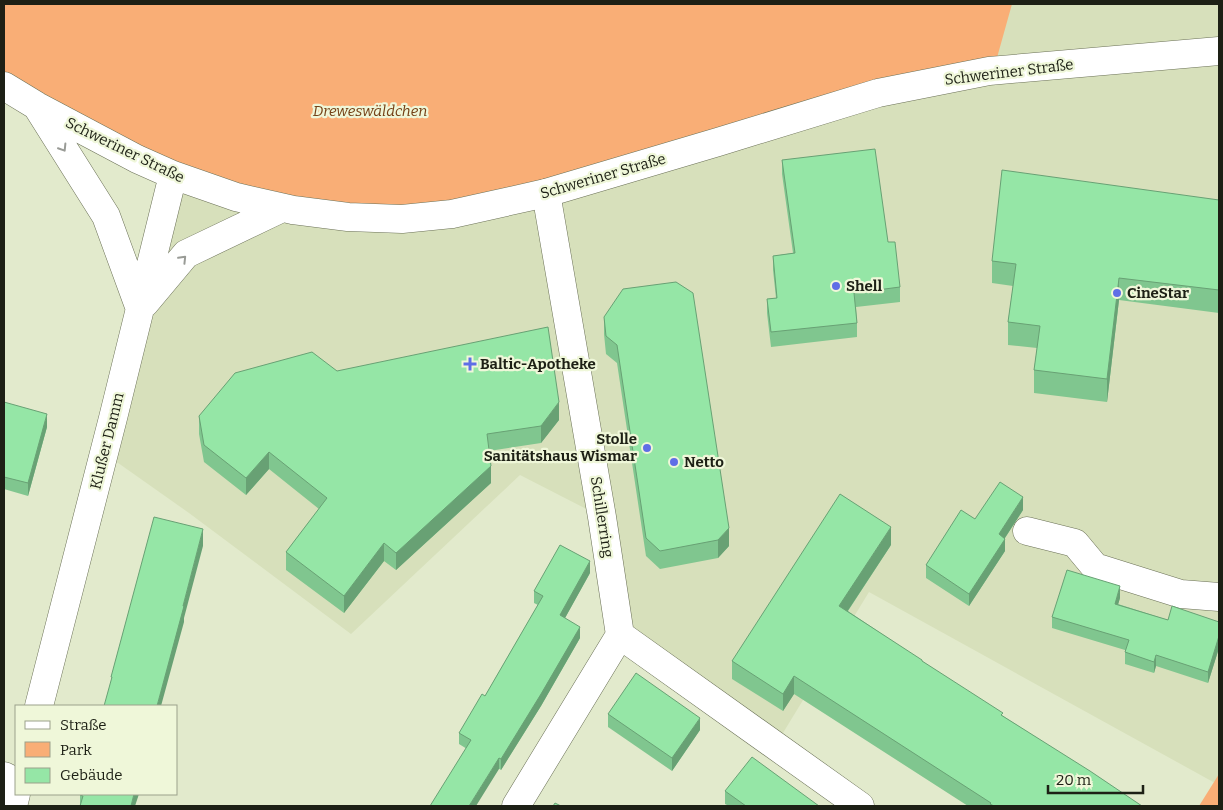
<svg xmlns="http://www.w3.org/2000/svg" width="1223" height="810" font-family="Bitter,serif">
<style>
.built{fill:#d7e0bb}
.green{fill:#f9ae76}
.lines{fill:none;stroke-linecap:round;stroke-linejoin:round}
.street-casing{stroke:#6b7157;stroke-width:29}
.secondary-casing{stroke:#6b7157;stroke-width:29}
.street{stroke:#fff;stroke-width:28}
.secondary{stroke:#fff;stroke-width:28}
.wall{fill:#80c68f}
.shaded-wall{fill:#68a174}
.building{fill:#95e6a6;stroke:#68a174}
.oneway{stroke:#999b96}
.poi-dot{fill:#5f6ee6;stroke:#eff7d9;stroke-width:2}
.labels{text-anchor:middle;stroke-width:4.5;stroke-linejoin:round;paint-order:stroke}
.street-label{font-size:15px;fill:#1d2015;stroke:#eff7d9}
.park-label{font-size:15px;font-style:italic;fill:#744116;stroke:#eff7d9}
.poi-label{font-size:15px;font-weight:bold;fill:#1d2015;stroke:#eff7d9;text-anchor:start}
</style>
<rect width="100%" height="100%" fill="#e2eacc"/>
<path class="built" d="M1010,4H1219V774L1215,783L869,592L775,746L620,635L602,517L520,475L351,634L189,513L104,453L173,175L989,71Z"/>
<path class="green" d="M4,4H1012L993,72L452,214L236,197L4,86Z
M1219,774V806H1199Z"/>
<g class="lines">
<defs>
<path id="street" d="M1027,531L1075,543L1095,567L1181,594L1219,597
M620,635L860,806
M4,776L16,782
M516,806L620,635L602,517L546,193"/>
<path id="secondary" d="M4,86L37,106L137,159L173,175L236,197L293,210L348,217L402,219L452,214L546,193L718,142L878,93L989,71L1219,51
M38,108L106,216L140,309
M145,303L186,254L282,208
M39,706L113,418L173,175
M13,806L16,794"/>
</defs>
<use href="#street" class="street-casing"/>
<use href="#secondary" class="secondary-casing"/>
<use href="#street" class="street"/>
<use href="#secondary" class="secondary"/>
</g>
<path class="wall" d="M782,160L888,242L900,287V302L856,307L857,323V337L771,347L767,313V299L776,298L773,270V256L793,253L782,174Z
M1219,200V313L1119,300L1107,402L1034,393V370L1037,348L1008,345V322L1013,286L992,283V261Z
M604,317L729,546L718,558L660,569L646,556L617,363L606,354L604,334Z
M337,371L559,420L541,443L489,451L491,483L396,570L384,561L344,613L286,570V552L319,509L269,469L246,495L204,462L199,434V416Z
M4,402L47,427L28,496L4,489Z
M1023,510L1005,538V551L969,606L926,578V565L975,519Z
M891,545L848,611L1003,716L1142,806H968L794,694L783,711L732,679V661Z
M590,573L565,618L580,638L541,706L501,770L459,744V733L485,696L538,605L534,603V591Z
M1120,598L1118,604L1168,620L1219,622V648L1208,683L1156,666L1154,673L1125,664V650L1052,628V617Z
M608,714L700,730L672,771L608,727Z
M725,791L819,806H729L725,804Z
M80,794L135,806H80Z"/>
<path class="shaded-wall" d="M1119,278V300L1107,402V379Z
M559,402V420L541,443V426Z
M47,414V427L28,496V483Z
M269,452V469L246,495V478Z
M491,466V483L396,570V553Z
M1023,497V510L999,547V534Z
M891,527V545L839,624V606Z
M729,528V546L718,558V540Z
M203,529V546L184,618V622L161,706H157Z
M1005,539V551L969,606V594Z
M384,543V561L344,613V596Z
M590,561V573L560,627V615Z
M1120,586V598L1115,615V604Z
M580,627V638L541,706L501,770V759Z
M1219,636V648L1208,683V672Z
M1156,655V666L1154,673V662Z
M794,676V694L783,711V694Z
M700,718V730L672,771V758Z
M499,758V769L476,806H469Z
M134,794H139L135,806H131Z"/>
<path class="building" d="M875,149L888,242H895L900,287L854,293L857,323L771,332L767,299L777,298L773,256L795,253L782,160Z
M1002,170L1219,200V290L1119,278L1107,379L1034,370L1040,326L1008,322L1016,264L992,261Z
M676,282L693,293L729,528L718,540L660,551L646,538L617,345L606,336L604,317L623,289Z
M548,327L559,402L541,426L487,434L491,466L396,553L384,543L344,596L286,552L327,498L269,452L246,478L204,445L199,416L235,373L312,352L337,371Z
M4,402L47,414L28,483L4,477Z
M1000,482L1023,497L999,534L1005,539L969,594L926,565L961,510L975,519Z
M840,494L891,527L839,606L922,660V661L1003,713L1001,715L1090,771L1142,806H994L990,804L991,803L794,676L783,694L732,661Z
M154,517L203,529L183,606H184L157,706H104L112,677H111Z
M560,545L590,561L560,615L580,627L541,694L501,759L499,758L469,806H430L471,740L459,733L482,694L485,696L543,596L534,591Z
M1067,570L1120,586L1115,604L1168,620L1172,606L1219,622V636L1208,672L1156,655L1154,662L1125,652L1129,640L1052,617Z
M636,673L700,718L672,758L608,714Z
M752,757L819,806H746L725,791Z
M80,794H134L131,806H80L83,796L80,795Z
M555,803L561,806H553Z"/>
<defs><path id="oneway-chevron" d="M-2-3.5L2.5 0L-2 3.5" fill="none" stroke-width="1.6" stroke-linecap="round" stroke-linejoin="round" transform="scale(1.25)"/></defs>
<g class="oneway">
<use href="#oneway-chevron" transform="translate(63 148) rotate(58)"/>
<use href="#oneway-chevron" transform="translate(183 259) rotate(-46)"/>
</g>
<g class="poi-dot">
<circle cx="836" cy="286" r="5"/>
<circle cx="1117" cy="293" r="5"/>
<path d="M467.5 356.5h5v5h5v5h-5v5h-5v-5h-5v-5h5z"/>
<circle cx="647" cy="448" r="5"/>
<circle cx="674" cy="462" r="5"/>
</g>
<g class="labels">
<g class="street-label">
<text transform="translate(1009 72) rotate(-7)" y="5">Schweriner Straße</text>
<text transform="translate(125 150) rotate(26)" y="5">Schweriner Straße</text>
<text transform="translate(603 176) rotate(-16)" y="5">Schweriner Straße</text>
<text transform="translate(107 441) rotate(-76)" y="5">Klußer Damm</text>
<text transform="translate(602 517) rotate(81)" y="5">Schillerring</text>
</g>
<g class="park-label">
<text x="370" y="116">Dreweswäldchen</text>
</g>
<g class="poi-label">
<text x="846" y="291">Shell</text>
<text x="1127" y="298">CineStar</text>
<text x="480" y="369">Baltic-Apotheke</text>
<text x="637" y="444" text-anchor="end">Stolle<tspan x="637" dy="17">Sanitätshaus Wismar</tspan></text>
<text x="684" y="467">Netto</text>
</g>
</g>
<rect width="1223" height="810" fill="none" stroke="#1d2015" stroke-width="10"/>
<rect x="15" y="705" width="162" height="90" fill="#eff7d9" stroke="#9ba18b"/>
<rect x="25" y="721" width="25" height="8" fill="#ffffff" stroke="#9ba18b"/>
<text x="60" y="730" font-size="15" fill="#1d2015">Straße</text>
<rect x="25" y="742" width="25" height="15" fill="#f9ae76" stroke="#9ba18b"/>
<text x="60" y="755" font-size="15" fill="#1d2015">Park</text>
<rect x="25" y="768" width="25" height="15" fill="#95e6a6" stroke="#9ba18b"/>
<text x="60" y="780" font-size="15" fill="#1d2015">Gebäude</text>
<path d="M1048 785v8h95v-8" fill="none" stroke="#1d2015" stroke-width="2.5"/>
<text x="1056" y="785" font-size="15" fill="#1d2015" stroke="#eff7d9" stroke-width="4" paint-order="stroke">20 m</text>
</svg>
